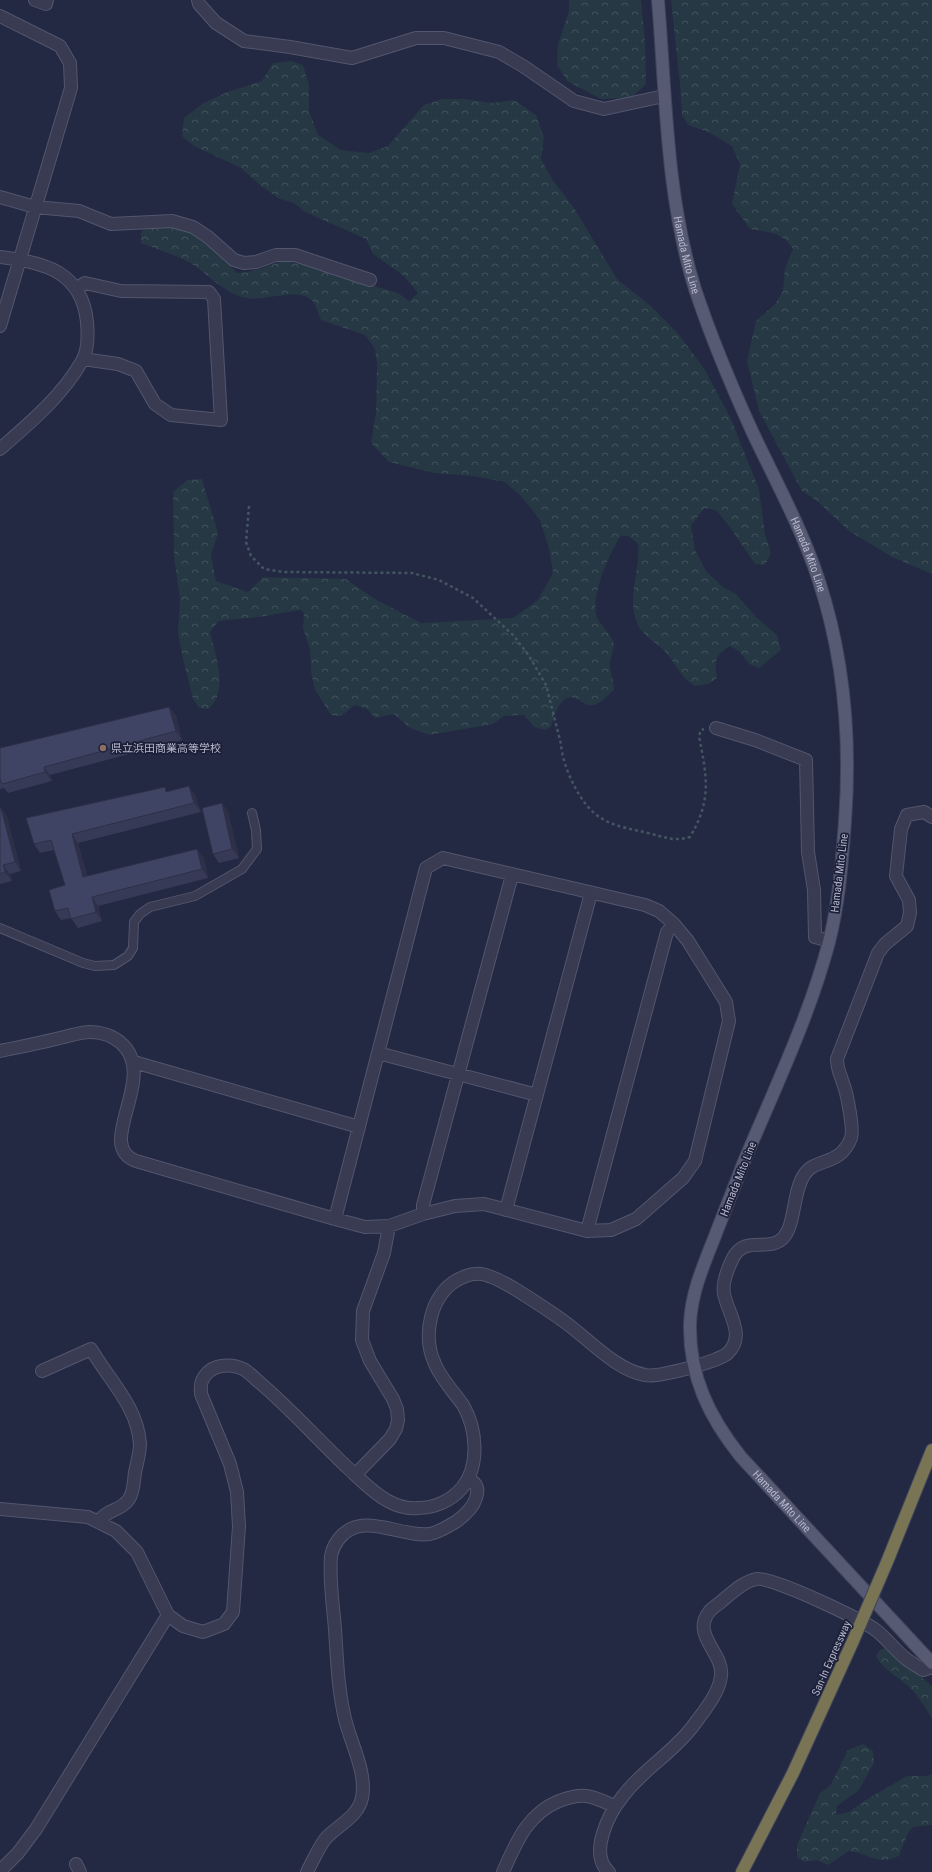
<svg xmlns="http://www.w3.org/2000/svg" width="932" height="1872" font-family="'Roboto Condensed','Noto Sans JP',sans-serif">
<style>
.forest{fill:url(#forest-crowns)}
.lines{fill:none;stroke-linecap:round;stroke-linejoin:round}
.lane-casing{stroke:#53566d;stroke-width:10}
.street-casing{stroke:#53566d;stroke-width:14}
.primary-casing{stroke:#41445c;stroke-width:14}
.highway-casing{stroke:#3f435a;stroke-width:14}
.path{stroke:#435561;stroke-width:2.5;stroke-dasharray:3 3;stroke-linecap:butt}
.lane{stroke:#383b52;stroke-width:8}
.street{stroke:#383b52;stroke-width:12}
.primary{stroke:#565a73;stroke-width:12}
.highway{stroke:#797554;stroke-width:12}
.highway-bridge-casing{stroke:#3f435a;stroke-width:14;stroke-linecap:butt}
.highway-bridge{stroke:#797554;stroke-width:12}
.wall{fill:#373a56}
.shaded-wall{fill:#2d3046}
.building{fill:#404464;stroke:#2d3046}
.education-dot{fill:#8d6e63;stroke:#1c2038;stroke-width:1.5}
.labels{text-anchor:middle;stroke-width:3.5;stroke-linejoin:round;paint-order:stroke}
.street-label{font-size:11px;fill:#b5b7cd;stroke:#1c2038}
.poi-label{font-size:11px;fill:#b5b7cd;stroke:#1c2038;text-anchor:start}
</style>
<defs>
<pattern id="forest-crowns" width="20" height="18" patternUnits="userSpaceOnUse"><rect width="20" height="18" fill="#253844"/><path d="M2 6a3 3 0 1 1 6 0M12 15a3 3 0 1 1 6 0" fill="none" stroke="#42535e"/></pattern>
</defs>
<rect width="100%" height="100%" fill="#232843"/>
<path class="forest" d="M569,0H641L645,43L646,84L631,98L601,99L567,81L557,65L558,44L569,11Z
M671,0H932V574L892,557L849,531L817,501L802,491L759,411L747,361L756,321L775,304L783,291L785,268L793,249C781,231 770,233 750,229L732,204L740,164L732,146L708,132L688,125L682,115L680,84Z
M291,61L303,65L309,85V111L318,135L341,150L369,153L388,146L424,105L442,99H464L493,103L514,100L536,115L544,137L541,159L552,179L574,208L617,279L651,306L680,336L705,370L731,419L759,489L765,534L771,553L765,565L755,564L729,526L716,510L704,508L691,526L695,550L706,571L723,587L736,594L756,617L777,635L781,650L759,668L749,664L739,651L730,646C715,655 714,661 717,678L709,684L695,686C680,677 678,667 667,654C660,645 647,639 640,629C624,601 641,573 638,544L629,536H621C610,551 592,594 596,613C597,623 612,633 614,645C614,652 609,659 610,666C611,675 614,681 614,690C608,695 602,703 594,705C586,707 584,702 577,699C560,691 554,717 551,727L545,730L534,727L524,715L504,716L493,724L429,735L410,728L394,714L375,718L367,709L355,705L341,716L331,715L315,690L311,672L310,649L303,628L304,613L300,610L259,617L219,621L210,632C215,655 230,691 208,709L199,708L193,699L184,663L178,634L180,599L174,557L173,492L187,480L202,479L218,533L211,555L216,581L248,592L263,577L346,579L375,599L421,623L513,618L538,600L553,573L549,548L540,520L521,496L505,482L472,476L434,473L389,462L371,443L376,412L377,364L375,349L365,335L321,320C319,315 317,308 314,303C302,285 265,302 247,298C226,295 209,275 192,264C177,255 158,250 141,243V233L146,226L162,223L194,233L209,244L237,273L248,272L284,261L308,266L398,293L409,301L418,293L404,276L373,254L366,239L305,212L294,203L278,198L260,185L241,168L194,146L182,136L184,118L202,104L227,92L262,81L273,63Z
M885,1648L932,1686V1719C925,1707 918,1695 908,1686C897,1676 883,1670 876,1656L880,1650Z
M863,1744L873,1751L874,1763L859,1790L837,1806L836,1815L849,1812L864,1801L907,1776H927L932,1774V1825L913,1827L908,1833L899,1856C876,1866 871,1854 849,1851L828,1865L816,1860L805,1862L797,1857V1845L820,1793L830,1786L848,1750Z"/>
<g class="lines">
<defs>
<path id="lane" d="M0,928L83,963L95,966L114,965L128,956L133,948L134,922L140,914L150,907L195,896L242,869L257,849L256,830L252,813"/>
<path id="street" d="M35,0L46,4L47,0
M198,0L199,4L216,23L244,41L290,47L352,58L416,38H444L499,52L523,66L574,101L604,109L664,96
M0,16L60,46L70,63L71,88L0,326
M0,197L35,207L79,211L111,224L172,221L193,227L208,237L234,260L244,263L256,262L276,255H295L370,280
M0,257C43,262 82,271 87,322C88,333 88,351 82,361C62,396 30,423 0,449
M77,288L85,283L121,291L209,292L214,299L221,420L171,415L155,404L136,371L118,364L83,359
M716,728L755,740L806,760L808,852L814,890L815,937L829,941
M0,1051C20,1047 40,1043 60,1038C70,1036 80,1032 90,1032C101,1032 113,1036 121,1043C160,1077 93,1145 136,1161L335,1219L365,1227L389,1226L423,1214L455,1206L484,1204L587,1231L611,1230L636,1219L683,1178L695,1161L729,1021L726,1002L688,941L674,924L659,911L645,905L443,858L426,868L335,1219
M378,1053L537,1095
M134,1062L359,1127
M506,1210L591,893
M423,1214V1205L512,875
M587,1231L667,932L674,924
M42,1371L91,1349C109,1380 138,1407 140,1444C140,1453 137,1463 135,1472C134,1479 134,1492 129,1499C120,1512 108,1508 98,1522
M355,1475L390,1439L396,1429L398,1420L397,1409L393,1399L370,1361L362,1340L363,1311L384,1253L389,1226
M0,1509L88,1517L116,1531L137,1552L168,1615L183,1626L203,1632L224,1624L233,1612L239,1526L237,1492L230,1464L201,1394C201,1389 200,1385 202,1381C209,1364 230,1362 245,1370C250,1373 254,1378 259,1382C291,1409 319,1441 349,1469C361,1480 373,1493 388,1501C397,1506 407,1509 418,1508C434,1508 451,1501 462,1488C480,1466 477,1429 463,1405C454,1392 441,1379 435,1364C422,1336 430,1296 457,1280C461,1278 470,1274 475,1274C486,1272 505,1283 515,1289C531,1299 547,1309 562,1320C587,1337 615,1370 645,1375C658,1378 720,1361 728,1353C746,1335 728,1314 724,1294C722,1283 728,1268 733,1258C745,1235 767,1252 782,1239C796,1226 792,1193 804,1175C815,1157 840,1167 851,1138C854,1129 847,1093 843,1083C840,1073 837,1069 837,1059L878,953L885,944L907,926L910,913L909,900L896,876L901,829L907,815L924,812L932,817
M76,1864L80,1872
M0,1871L18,1853L36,1829L168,1615
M307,1872C313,1861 318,1848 326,1838C338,1825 358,1817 362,1798C367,1772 351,1744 345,1719C338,1690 337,1659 335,1629C333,1605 329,1580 331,1556C332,1551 335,1544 338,1540C361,1509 400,1538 430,1534C439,1532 449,1526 457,1521C465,1515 473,1508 476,1498C479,1489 477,1483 468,1479
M503,1872C516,1843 527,1814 559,1801C567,1798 577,1795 586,1796C596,1797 606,1803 615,1806
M609,1872C588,1854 609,1813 623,1796C643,1769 673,1753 693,1726C703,1712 719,1694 721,1676C724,1653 691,1635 709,1612C713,1607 719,1604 723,1600C733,1592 743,1582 756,1579C771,1576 863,1620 877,1631C887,1639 895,1650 905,1658C911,1663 917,1666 923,1670L932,1667"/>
<g id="primary">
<path id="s1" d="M658,0C666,96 666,196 695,289C711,337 731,385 752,431C775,480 801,527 818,578C844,656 851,740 845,821C842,861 839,903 829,942C809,1018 773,1092 743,1164C734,1188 724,1212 715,1236C704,1264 691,1293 690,1324C689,1376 709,1417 741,1457L932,1663"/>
</g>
<path id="highway" d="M887,1562L932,1450
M742,1872L793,1773L853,1641"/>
</defs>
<use href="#lane" class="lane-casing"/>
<use href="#street" class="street-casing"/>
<use href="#primary" class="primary-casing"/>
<use href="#highway" class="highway-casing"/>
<path class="path" d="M249,506L246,542L251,556L264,569L284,572L412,573L439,580L473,598L514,636L529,656L546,685L561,744C562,766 581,807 601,818C615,827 632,829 648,833C665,837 673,842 690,837C712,800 707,777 699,736L701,730L704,729"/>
<use href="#lane" class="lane"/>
<use href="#street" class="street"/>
<use href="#primary" class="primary"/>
<use href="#highway" class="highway"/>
<defs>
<path id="highway-bridge" d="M853,1641L887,1562"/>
</defs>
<use href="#highway-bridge" class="highway-bridge-casing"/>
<use href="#highway-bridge" class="highway-bridge"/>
</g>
<path class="wall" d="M169,707L176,716L182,740L50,775L52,781L8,793L4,788L0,789V748Z
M168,791L195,795L201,812L78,843L87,876L204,858L208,878L98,906L102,921L78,928L71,918L61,920L55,911L65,885L54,850L40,853L34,844Z
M222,803L228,812L239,858L219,863L213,854Z
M0,808H1L7,817L21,871L10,874L12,881L0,884Z"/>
<path class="shaded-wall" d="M169,707L176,716L182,740L176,731Z
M44,767L50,775L52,781L45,772Z
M189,786L195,795L201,812L194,803Z
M222,803L228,812L239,858L232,849Z
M1,808L7,817L21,871L15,862Z
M72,834L78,843L89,886L83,877Z
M197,849L204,858L208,878L202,869Z
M3,865L10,874L12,881L5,872Z
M92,897L98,906L102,921L96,912Z"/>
<path class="building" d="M169,707L176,731L44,767L45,772L2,784L0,779V748Z
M189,786L194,803L72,834L83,877L197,849L202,869L92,897L96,912L71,919L68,908L55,911L49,890L65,885L51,840L34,844L26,818L165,787L166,792Z
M222,803L232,849L213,854L202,808Z
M0,808H1L15,862L3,865L5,872L0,874Z"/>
<circle class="education-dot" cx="103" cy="748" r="4"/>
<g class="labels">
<g class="street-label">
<text dy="4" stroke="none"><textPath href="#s1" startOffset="257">Hamada Mito Line</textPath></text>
<text dy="4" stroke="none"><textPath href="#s1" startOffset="581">Hamada Mito Line</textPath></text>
<text transform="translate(839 873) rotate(-83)" y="4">Hamada Mito Line</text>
<text transform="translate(738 1179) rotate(-68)" y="4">Hamada Mito Line</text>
<text dy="4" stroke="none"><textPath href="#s1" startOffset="1588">Hamada Mito Line</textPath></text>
<text transform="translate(831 1658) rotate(-66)" y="4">San-In Expressway</text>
</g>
<g class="poi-label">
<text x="111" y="752">県立浜田商業高等学校</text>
</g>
</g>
</svg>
